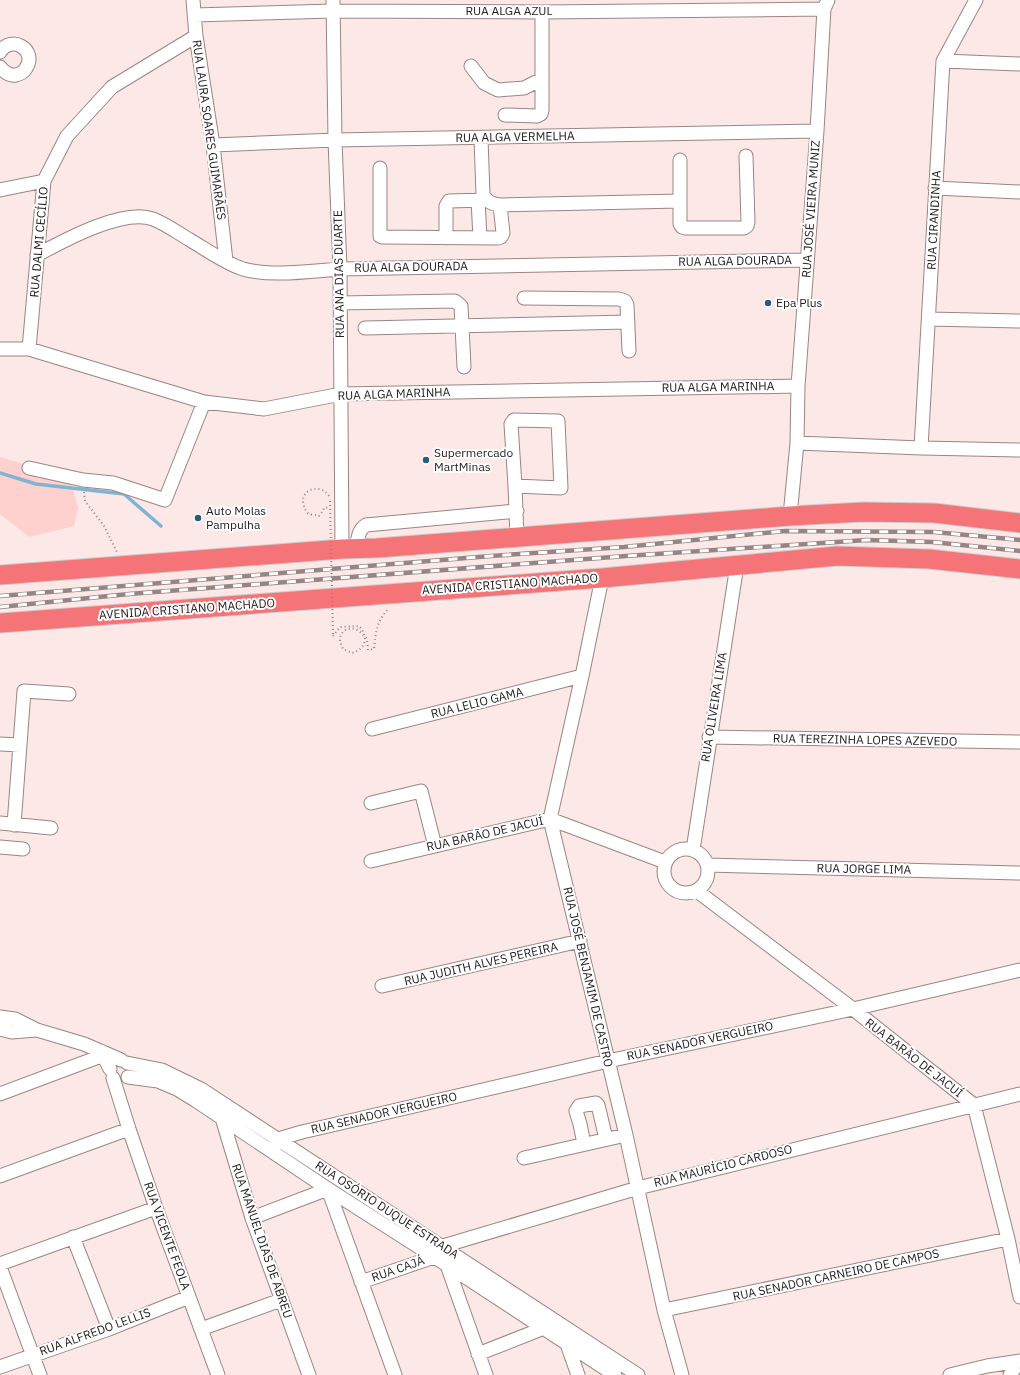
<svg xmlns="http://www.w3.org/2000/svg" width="1020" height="1375" font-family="'IBM Plex Sans',sans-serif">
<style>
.green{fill:#fed0ce}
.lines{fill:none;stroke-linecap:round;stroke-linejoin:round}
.stream{stroke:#7fb4d2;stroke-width:3.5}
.minor-casing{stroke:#988685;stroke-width:15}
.highway-casing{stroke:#cfcece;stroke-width:21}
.path{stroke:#928484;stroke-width:2;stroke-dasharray:1 3;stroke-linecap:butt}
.minor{stroke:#fff;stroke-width:13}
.highway{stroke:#f57477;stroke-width:19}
.rail-casing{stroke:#938685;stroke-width:4.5}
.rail{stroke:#fff;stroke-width:3;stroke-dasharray:9;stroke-linecap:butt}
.path-bridge{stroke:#928484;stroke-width:2;stroke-dasharray:1 3;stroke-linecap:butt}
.poi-dot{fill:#285d79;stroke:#fff;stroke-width:1.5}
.labels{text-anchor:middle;stroke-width:4;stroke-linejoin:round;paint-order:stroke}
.street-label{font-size:12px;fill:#272020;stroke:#fff}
.poi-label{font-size:12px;fill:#272020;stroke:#fff;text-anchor:start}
</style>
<rect width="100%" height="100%" fill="#fce8e7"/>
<path class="green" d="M0,457L69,477L78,508L74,526L29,537L0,514Z"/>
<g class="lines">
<path class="stream" d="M0,473L36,484L124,494L161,526"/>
<defs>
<path id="minor" d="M193,0L196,36L213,145L226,261
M333,0L335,140L340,269L342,549
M194,15L333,11L542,12L824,9
M0,52C11,34 38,50 26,68C24,72 20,74 16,75C9,76 4,72 0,67
M943,61L1020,64
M471,66L484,83L498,90L524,88L542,79
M505,115L537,116L541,114L542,110V12
M481,138L483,195C487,202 492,204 500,205L680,201V224L682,227L685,228H744L747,226L748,222L746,156
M213,145L335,140L817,131
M680,160V201
M380,168V236L382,237L498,238L501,237L503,233L500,205
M935,188L1020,192
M0,190L44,181
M478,200L480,238
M446,238V206L449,201L486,200
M37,255C63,241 123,208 153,219C166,224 178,233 190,240C207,250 225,263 243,269C271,277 311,271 340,269L807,260
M524,298L619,299L625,301L627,305L629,351
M340,303L455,301L461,306L464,367
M929,319L1020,321
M365,328L628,322
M0,349H29L204,402L264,409L341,394L798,386
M29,349L44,181L67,136L112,87L196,36
M797,443L921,448L1020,450
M921,448L943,61L976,0
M29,468L83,480L113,483L165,500L204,402
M515,486L511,424L514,420L558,421L561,488L515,486L517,537
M790,516L797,443L798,386L817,131L824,9L828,0
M356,548C358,539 358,530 366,525L517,511
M602,578L582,676L550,819L626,1135L664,1310L682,1375
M372,729L582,676
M709,737L1020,742
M0,744L20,745
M371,803L421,791L435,846
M0,823L51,828
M14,825L24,691L69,694
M0,847L23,849
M664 871a22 22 0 1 1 44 0a22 22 0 1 1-44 0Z
M693,850L737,565
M371,861L550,819L665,862
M707,865L1020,873
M697,891L853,1009L974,1105L1008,1239L1020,1297
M382,986L580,941
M0,1017L15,1019L37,1030L84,1044L121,1060
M0,1029L12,1032L36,1030
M101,1051L110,1069
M127,1063L162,1070L201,1089L638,1375
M128,1077L158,1081L177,1089L195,1100L328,1189L447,1265L615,1375
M113,1078L129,1129L156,1208L218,1375
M0,1094L104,1055
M223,1116L222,1118L252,1218L309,1375
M584,1144L580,1124L576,1111L579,1106L596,1103L598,1105L606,1139
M270,1150L278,1139L302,1132L608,1061L853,1009L1020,970
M524,1158L626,1135
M0,1176L129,1129
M328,1189L395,1375
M252,1218L328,1189
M73,1237L109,1329
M435,1257L443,1246L638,1188L1020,1094
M0,1264L156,1208
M447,1265L486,1375
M0,1267L40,1375
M361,1282L434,1257
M664,1310L1008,1239
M201,1329L281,1300
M567,1344L578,1375
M478,1354L544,1328L547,1322
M0,1367L109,1329L189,1297
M950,1375L987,1366L1020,1361
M1010,1375L1020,1361"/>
<path id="highway" d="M0,575L342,549L377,548L790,516L863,512L934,513L1020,523
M0,623L602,578L837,556L929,559L1020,569"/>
</defs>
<use href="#minor" class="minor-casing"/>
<use href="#highway" class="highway-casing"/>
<path class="path" d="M84,492L85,501L104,526L117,552
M329,496C320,482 298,490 304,506C305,509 306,512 309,514C312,515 316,515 319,516L323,511L324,508L330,507
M333,636L340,627L359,626C369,637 366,649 352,653L343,649C342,646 340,643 340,640C340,631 349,626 357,630C361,632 364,636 367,639L368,650L374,649C376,632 376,623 388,609"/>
<use href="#minor" class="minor"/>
<use href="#highway" class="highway"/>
<defs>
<path id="rail" d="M0,596L491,556L624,547L785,531L934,532L1020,540
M0,607L129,594L626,556L867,540L932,542L1020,551"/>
</defs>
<use href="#rail" class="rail-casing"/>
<use href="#rail" class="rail"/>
<path class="path-bridge" d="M330,501L333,636"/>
</g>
<g class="poi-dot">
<circle cx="768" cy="303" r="4"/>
<circle cx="426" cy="460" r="4"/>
<circle cx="198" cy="518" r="4"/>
</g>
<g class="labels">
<g class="street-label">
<text x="509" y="15">RUA ALGA AZUL</text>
<text transform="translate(209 130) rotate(82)" y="4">RUA LAURA SOARES GUIMARÃES</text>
<text transform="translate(515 137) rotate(-1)" y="4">RUA ALGA VERMELHA</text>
<text transform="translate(811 209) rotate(-86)" y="4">RUA JOSÉ VIEIRA MUNIZ</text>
<text transform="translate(934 220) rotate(-87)" y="4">RUA CIRANDINHA</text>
<text transform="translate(39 242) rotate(-85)" y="4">RUA DALMI CECÍLIO</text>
<text transform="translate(735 261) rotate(-1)" y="4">RUA ALGA DOURADA</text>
<text transform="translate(411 267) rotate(-1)" y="4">RUA ALGA DOURADA</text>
<text transform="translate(339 274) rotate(-91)" y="4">RUA ANA DIAS DUARTE</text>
<text transform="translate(718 387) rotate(-1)" y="4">RUA ALGA MARINHA</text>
<text transform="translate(394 394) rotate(-2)" y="4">RUA ALGA MARINHA</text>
<text transform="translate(510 584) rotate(-4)" y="4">AVENIDA CRISTIANO MACHADO</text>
<text transform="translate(187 609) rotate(-4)" y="4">AVENIDA CRISTIANO MACHADO</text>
<text transform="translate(477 703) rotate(-14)" y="4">RUA LELIO GAMA</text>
<text transform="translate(714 707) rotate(-81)" y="4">RUA OLIVEIRA LIMA</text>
<text transform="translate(865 740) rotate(1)" y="4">RUA TEREZINHA LOPES AZEVEDO</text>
<text transform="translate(485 834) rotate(-13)" y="4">RUA BARÃO DE JACUÍ</text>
<text transform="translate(864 869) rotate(1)" y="4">RUA JORGE LIMA</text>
<text transform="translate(481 964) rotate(-13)" y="4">RUA JUDITH ALVES PEREIRA</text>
<text transform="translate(588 977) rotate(77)" y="4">RUA JOSÉ BENJAMIM DE CASTRO</text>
<text transform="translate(700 1041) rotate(-12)" y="4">RUA SENADOR VERGUEIRO</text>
<text transform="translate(914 1058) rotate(38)" y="4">RUA BARÃO DE JACUÍ</text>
<text transform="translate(384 1113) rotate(-13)" y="4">RUA SENADOR VERGUEIRO</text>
<text transform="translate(723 1166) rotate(-14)" y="4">RUA MAURÍCIO CARDOSO</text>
<text transform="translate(387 1210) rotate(33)" y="4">RUA OSÓRIO DUQUE ESTRADA</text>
<text transform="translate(167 1236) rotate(70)" y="4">RUA VICENTE FEOLA</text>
<text transform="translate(262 1241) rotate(71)" y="4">RUA MANUEL DIAS DE ABREU</text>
<text transform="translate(398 1269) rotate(-19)" y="4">RUA CAJÁ</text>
<text transform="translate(836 1275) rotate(-12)" y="4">RUA SENADOR CARNEIRO DE CAMPOS</text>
<text transform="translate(95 1332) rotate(-20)" y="4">RUA ALFREDO LELLIS</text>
</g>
<g class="poi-label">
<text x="776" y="307">Epa Plus</text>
<text x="434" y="457">Supermercado<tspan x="434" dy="14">MartMinas</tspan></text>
<text x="206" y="515">Auto Molas<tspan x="206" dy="14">Pampulha</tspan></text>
</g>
</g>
</svg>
